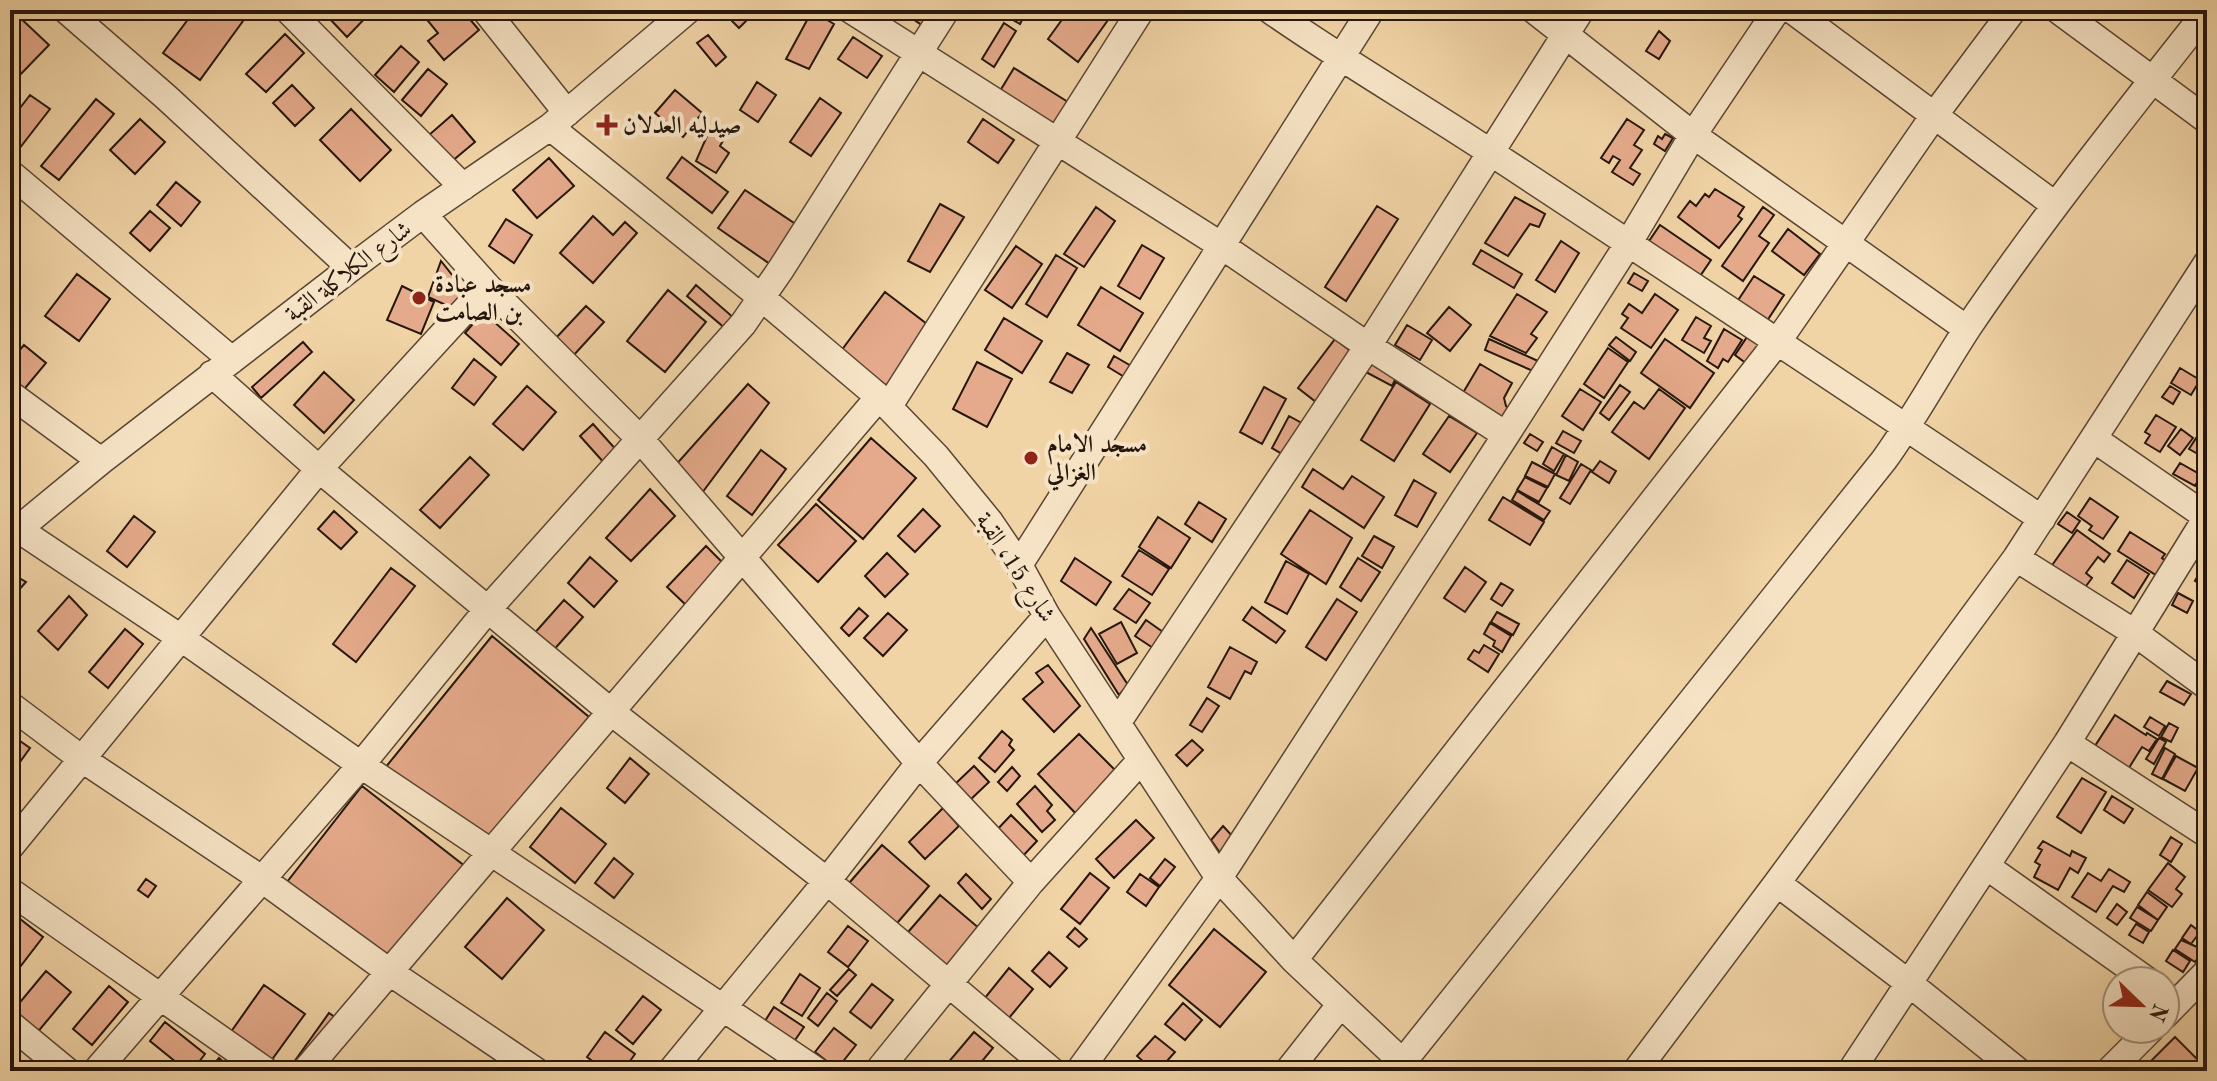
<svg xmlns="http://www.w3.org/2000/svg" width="2217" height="1081" font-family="'Old Standard TT',Amiri,serif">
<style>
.building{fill:#e5aa8b;stroke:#26160d;stroke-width:2}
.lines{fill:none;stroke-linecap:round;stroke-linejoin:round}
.minor-casing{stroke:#594633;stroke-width:29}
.minor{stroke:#f6e3c5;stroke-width:26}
.poi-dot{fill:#8f2418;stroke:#f6e3c5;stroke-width:3}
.labels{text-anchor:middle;stroke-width:8;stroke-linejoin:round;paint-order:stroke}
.poi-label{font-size:24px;font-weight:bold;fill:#26160d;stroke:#f6e3c5;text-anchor:start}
.street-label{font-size:24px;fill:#26160d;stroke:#f6e3c5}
</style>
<rect width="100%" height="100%" fill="#f1d4a6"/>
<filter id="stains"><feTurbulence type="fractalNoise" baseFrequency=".0025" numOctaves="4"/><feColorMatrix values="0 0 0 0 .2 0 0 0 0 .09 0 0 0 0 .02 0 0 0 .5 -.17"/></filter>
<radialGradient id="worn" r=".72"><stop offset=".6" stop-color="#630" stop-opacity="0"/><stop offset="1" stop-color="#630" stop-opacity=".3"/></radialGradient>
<path class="building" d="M195,10H251L200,80L163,53Z
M336,10H373L347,37L328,17Z
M419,10H462L479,30L444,60L428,41L438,33Z
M725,10H757L739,28L723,12Z
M900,10H938L926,28Z
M1009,10H1027L1020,24L1006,16Z
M1069,10H1093L1108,20L1078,62L1048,39Z
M812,11L834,24L809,69L786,59Z
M15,13L49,45L15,80L10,75V19Z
M1004,23L1016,31L994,67L982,59Z
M1659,31L1670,41L1659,59L1646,51Z
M285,34L304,53L266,92L246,74Z
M708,35L726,57L716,66L697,43Z
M853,37L882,56L867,78L838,59Z
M401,46L419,62L394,92L375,75Z
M1014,68L1068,102L1055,125L1000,91Z
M428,69L447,84L421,116L402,100Z
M757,82L776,95L758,122L740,110Z
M292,85L314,108L295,126L273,103Z
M675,90L702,113L683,137L655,113Z
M30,95L50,109L19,149L10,143V121Z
M820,98L841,113L811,156L790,142Z
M96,99L114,114L59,180L41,166Z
M351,109L391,150L360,181L320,140Z
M452,115L475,142L451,162L429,135Z
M140,119L165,142L135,174L110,150Z
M983,119L1014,140L998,163L968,142Z
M1627,119L1644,130L1634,145L1642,150L1630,168L1640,174L1633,185L1612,172L1620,160L1613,156L1609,163L1601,158Z
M711,127L727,134L720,146L729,153L716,173L696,161Z
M1665,134L1673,138L1665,151L1654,144L1658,136L1662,139Z
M682,157L728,192L712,213L667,178Z
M549,158L574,186L537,218L513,190Z
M176,182L200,202L181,226L157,205Z
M1715,189L1744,207L1738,216L1742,219L1719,248L1678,217L1690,201L1696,206L1705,194L1709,197Z
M745,190L797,225L770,264L718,228Z
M1515,197L1545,214L1539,227L1530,224L1508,256L1485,243Z
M940,204L964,217L930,272L908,261Z
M1377,206L1398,219L1346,301L1325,287Z
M1096,207L1115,221L1084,267L1064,254Z
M1763,207L1774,215L1759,236L1769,243L1743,281L1722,266Z
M150,211L170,228L150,251L130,233Z
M593,216L613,235L625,222L637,233L593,283L560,253Z
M506,219L532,235L514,263L489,246Z
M1660,225L1711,260L1694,285L1643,250Z
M1788,229L1820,254L1804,275L1772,251Z
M1561,241L1579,253L1555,292L1536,280Z
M1142,245L1164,258L1140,299L1118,286Z
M1016,246L1042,264L1012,308L985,290Z
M1481,250L1522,274L1514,288L1473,264Z
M1056,255L1077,268L1047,317L1026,304Z
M441,261L468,295L457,310L428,297Z
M1634,273L1648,281L1642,291L1628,283Z
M77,274L110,299L79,341L45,316Z
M1754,276L1784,295L1765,324L1735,305Z
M696,285L735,319L726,329L687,296Z
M402,286L434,302L421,334L387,320Z
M1101,287L1143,313L1120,351L1078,325Z
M668,290L706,322L665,372L627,341Z
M885,292L927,324L887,386L841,351Z
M1517,294L1547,312L1531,334L1537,338L1526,353L1490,336Z
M1655,294L1678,310L1651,348L1621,328L1628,318L1622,314L1629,304L1642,313Z
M586,306L604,322L573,356L555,339Z
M1449,307L1471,325L1450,351L1427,333Z
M483,312L519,344L501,365L465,333Z
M1696,317L1711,326L1704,338L1711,341L1704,353L1682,340Z
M1004,318L1042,341L1022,373L985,350Z
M1407,325L1432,340L1420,360L1395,345Z
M1724,329L1742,340L1728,362L1723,359L1718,368L1707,361Z
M1616,337L1636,352L1630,361L1609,345Z
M1747,337L1764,348L1751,367L1735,355Z
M1335,339L1353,353L1316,402L1298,388Z
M1489,339L1538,361L1533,371L1485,350Z
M1665,339L1714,373L1690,408L1641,373Z
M303,342L312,352L261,398L252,387Z
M24,345L46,363L21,393L10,384V361Z
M1608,348L1628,362L1604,398L1584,384Z
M1067,353L1089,365L1072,393L1050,382Z
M1114,356L1133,367L1126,378L1108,367Z
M474,359L496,377L474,405L452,388Z
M977,362L1012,379L987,427L953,409Z
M1369,363L1396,378L1392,386L1364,371Z
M1480,364L1512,383L1504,398L1506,406L1514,411L1506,424L1460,398Z
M2180,368L2200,380L2191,395L2171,383Z
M324,372L354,400L324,433L294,405Z
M1396,382L1430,404L1394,461L1361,440Z
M748,384L769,403L699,497L673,468Z
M1620,385L1630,392L1609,420L1600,413Z
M527,386L556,412L523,450L493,424Z
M2170,386L2180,392L2173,404L2162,397Z
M1264,387L1286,399L1262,444L1240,432Z
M1580,389L1601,402L1583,430L1562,416Z
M1659,389L1685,408L1649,459L1612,432L1634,402L1644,409Z
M2156,415L2176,427L2160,452L2145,443L2150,435L2145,432Z
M1289,416L1307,426L1289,458L1272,448Z
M1449,416L1477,433L1450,472L1423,454Z
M593,424L619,453L606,465L580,436Z
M2181,429L2193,438L2180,455L2168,446Z
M2202,429L2207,433V456L2200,451L2198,454L2189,449Z
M1563,431L1581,441L1574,453L1556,443Z
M1530,434L1543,442L1537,451L1524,443Z
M871,438L916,478L863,539L818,500Z
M1552,447L1564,454L1554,471L1543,464Z
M761,450L786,469L752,515L727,496Z
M1566,455L1578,462L1569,481L1556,475Z
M470,457L489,475L440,528L420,510Z
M1600,461L1616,471L1609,483L1592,472Z
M1532,462L1555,474L1548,487L1525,476Z
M2180,463L2201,475L2195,486L2173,474Z
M1581,464L1591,470L1570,504L1560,498Z
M1313,469L1343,489L1352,476L1384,497L1364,528L1302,487Z
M1525,477L1547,488L1539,502L1517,490Z
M1414,480L1436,493L1417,527L1395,515Z
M650,489L675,516L631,561L606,538Z
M1517,491L1550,511L1544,520L1512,500Z
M1503,497L1544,522L1530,545L1489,520Z
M2090,498L2118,517L2103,539L2089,530L2092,526L2078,516Z
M1199,502L1226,519L1212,542L1185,524Z
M816,504L856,541L818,582L778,545Z
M923,509L940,526L915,552L898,536Z
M1310,510L1352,538L1326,584L1281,554Z
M334,511L357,532L341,549L318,529Z
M2067,512L2080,521L2072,533L2058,524Z
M134,516L155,532L127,567L107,551Z
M1158,517L1190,538L1171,568L1139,547Z
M2077,530L2110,554L2104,562L2098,557L2086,573L2092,578L2080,594L2048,571Z
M2130,532L2165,554L2162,558L2168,563L2159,577L2118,551Z
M1374,536L1394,547L1382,568L1362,556Z
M706,546L725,565L687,606L667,587Z
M1139,550L1169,569L1152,595L1122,576Z
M887,553L908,574L885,597L865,576Z
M590,557L617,581L594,607L568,583Z
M1075,558L1111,582L1096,605L1061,581Z
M1358,558L1380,572L1361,601L1340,587Z
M2127,560L2149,574L2134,598L2112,583Z
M1286,561L1309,574L1287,614L1265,602Z
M2205,563L2207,565V588L2195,581Z
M1465,567L1486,582L1465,612L1444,598Z
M391,568L415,586L356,662L333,644Z
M14,575L26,582L10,600V580Z
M1501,583L1513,590L1502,606L1491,599Z
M1129,589L1150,603L1136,623L1114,609Z
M2178,593L2193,601L2187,613L2172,605Z
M69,596L87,615L58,650L38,631Z
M1337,599L1357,612L1326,660L1306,647Z
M564,600L583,617L551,653L532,636Z
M1252,607L1285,631L1276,643L1243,620Z
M859,608L868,616L849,636L841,628Z
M1497,612L1519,624L1513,635L1491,622Z
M888,613L907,630L883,656L864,638Z
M1146,620L1170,637L1159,652L1135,636Z
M1121,622L1137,653L1117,664L1099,634Z
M1490,623L1511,636L1502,652L1493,646L1495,641L1484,634Z
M1091,628L1128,685L1119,695L1084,639Z
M125,629L143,644L108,688L89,672Z
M492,636L589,717L488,840L385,768Z
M1484,645L1499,654L1488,672L1468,659L1474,650L1479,653Z
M1230,647L1257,662L1251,674L1245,671L1230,699L1208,687Z
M1048,665L1080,706L1054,732L1023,699L1043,682L1036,673Z
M2167,681L2191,694L2184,705L2160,692Z
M1207,698L1219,706L1202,732L1190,725Z
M2115,715L2146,735L2147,733L2157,739L2149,751L2142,747L2127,771L2093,749Z
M2150,717L2165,726L2159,736L2144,727Z
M2169,723L2178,728L2171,742L2161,737Z
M1002,731L1012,740L1009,745L1014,750L995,772L979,758Z
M10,734L30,748L10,776Z
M1079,734L1122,777L1080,818L1038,774Z
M2159,738L2166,742L2154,764L2146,759Z
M1192,740L1203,750L1187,766L1176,755Z
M2165,748L2175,754L2162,779L2152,774Z
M2176,756L2198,768L2185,791L2163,779Z
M630,758L649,774L625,803L607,788Z
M974,766L989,782L968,802L953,786Z
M1012,767L1020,776L1007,791L998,782Z
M2082,778L2106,792L2081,833L2057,817Z
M362,786L466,867L391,963L287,882Z
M1035,786L1052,805L1047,811L1055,820L1042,832L1017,804Z
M2112,796L2133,809L2124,823L2104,810Z
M561,808L606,844L575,883L530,847Z
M943,808L959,826L925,859L909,842Z
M1011,815L1037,841L1020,859L993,834Z
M1136,820L1154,838L1114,878L1096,859Z
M1223,826L1235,839L1223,857L1211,840Z
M2171,837L2182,844L2171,862L2160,855Z
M2043,841L2070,856L2072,851L2086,858L2078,873L2070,868L2058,890L2034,877L2040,865L2035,862L2042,850L2038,848Z
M882,845L929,886L892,929L844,889Z
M614,858L633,874L614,898L595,883Z
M1165,859L1175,867L1160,886L1150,878Z
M2168,863L2185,877L2176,889L2182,894L2172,907L2148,890Z
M2109,869L2130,882L2124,892L2113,886L2096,912L2072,897L2088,873L2101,881Z
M1090,873L1109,888L1080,924L1061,909Z
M966,874L991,899L982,909L958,883Z
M1140,874L1159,887L1146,906L1127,892Z
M146,879L156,886L148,897L138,890Z
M2147,892L2167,907L2158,920L2138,905Z
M940,895L980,929L943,972L903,938Z
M507,898L544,930L502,979L465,947Z
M2117,904L2127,912L2117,925L2107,918Z
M2137,907L2158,920L2151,931L2130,918Z
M15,915L43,937L10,980V921Z
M2136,924L2149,932L2143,943L2129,935Z
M2191,925L2200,932L2191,944L2182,938Z
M848,926L868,941L848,967L828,952Z
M1075,928L1087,939L1079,947L1067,937Z
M1214,929L1266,972L1220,1027L1169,985Z
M2181,940L2204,950L2195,962L2175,949Z
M2173,950L2190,961L2183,972L2166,961Z
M1049,952L1067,968L1050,987L1032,971Z
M1009,968L1033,989L1004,1024L980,1004Z
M849,969L856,975L837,996L830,990Z
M46,971L71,992L36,1034L11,1013Z
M800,974L820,988L802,1016L781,1003Z
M872,984L893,1000L871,1028L850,1012Z
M264,985L305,1014L268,1065L228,1036Z
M109,986L128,1002L92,1045L73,1029Z
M827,993L837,1001L818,1026L808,1018Z
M643,996L661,1010L633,1044L616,1030Z
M1183,1003L1202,1020L1185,1040L1165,1024Z
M774,1007L804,1027L791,1046L761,1027Z
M329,1013L342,1022L302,1068L294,1062Z
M165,1022L205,1054L192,1071H187L150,1041Z
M834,1028L856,1045L837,1069L815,1052Z
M605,1032L635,1054L623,1071H606L587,1057Z
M974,1032L993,1048L974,1071H941Z
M1155,1036L1175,1052L1158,1071H1154L1137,1056Z
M2175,1037L2201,1063L2193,1071H2151L2146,1066Z
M219,1058L234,1071H208Z"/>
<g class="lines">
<defs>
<path id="minor" d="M66,10L166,97L351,268
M288,10L463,187
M485,10L567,113
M851,10L1222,246L1368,346L1506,435
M1270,10C1343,61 1419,105 1493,154C1677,275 1861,396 2042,519
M1534,10L1693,135L1967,329
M1792,10L2055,205
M2058,10L2207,120
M550,127L762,298L879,397L936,456L990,522L1019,565L1047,616L1219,878L1294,960L1412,1071
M10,173L232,360
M423,214L487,286L641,440L919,763L1031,882
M212,374L319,469L610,711L827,881L1052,1071
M10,394L101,461
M889,406L1141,10
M2094,439L2207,517
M18,529L181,638L361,765L817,1071
M10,536L101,461L351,268L423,214L550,127L688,10
M2016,558L2135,633L2207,686
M1019,565L1371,10
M10,705L82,759L263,880L391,973L536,1071
M1118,722L1368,346L1581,10
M2067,743L2207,834
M10,847L319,469L487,286
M1986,866L2148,981
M1777,883L1910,984L2018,1071
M10,891L266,1071
M1294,960L1778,341L1933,117L2013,10
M2165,1015L2207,972
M10,1024L67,1071
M1402,1063L1884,460C1915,417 1940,370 1969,326C2043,217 2125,115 2207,11
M96,1071L361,765L488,609L743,324L781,269L946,10
M305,1071L879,397
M671,1071L827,881L919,763L1047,616
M878,1071L1031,882L1141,760
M1079,1071L1219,878L1506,435L1628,244L1693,135L1777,10
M1288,1071L1340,1005
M1636,1071L1777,883L2016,558L2207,263
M1851,1071L2067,743L2207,517
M2109,1071L2151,1029"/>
</defs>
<use href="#minor" class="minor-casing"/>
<use href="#minor" class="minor"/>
</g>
<g class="poi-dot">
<path d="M603 113h8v8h8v8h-8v8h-8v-8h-8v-8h8z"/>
<circle cx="419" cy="298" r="8"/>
<circle cx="1031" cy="458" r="8"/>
</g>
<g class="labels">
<g class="poi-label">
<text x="623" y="133">صيدليه العدلان</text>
<text x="435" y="292">مسجد عبادة<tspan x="435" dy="28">بن الصامت</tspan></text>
<text x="1047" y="452">مسجد الامام<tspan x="1047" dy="28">الغزالي</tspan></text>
</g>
<g class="street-label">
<text transform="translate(348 271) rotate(-37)" y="8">شارع الكلاكلة القبة</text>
<text transform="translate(1016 567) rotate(57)" y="8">شارع 15، القبة</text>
</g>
</g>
<rect width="2217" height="1081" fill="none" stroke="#f1d4a6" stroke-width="40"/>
<rect x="12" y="12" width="2193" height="1057" fill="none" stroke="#26160d" stroke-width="4"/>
<rect x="20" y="20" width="2177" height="1041" fill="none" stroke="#26160d" stroke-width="2"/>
<g transform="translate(2141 1005) rotate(113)"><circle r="38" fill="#f6e3c5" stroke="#a3917b" stroke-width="2"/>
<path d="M0-6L14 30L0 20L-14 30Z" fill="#8f2418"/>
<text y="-12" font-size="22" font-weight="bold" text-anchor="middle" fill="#26160d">N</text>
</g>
<rect width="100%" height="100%" filter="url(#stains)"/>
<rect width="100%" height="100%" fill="url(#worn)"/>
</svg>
